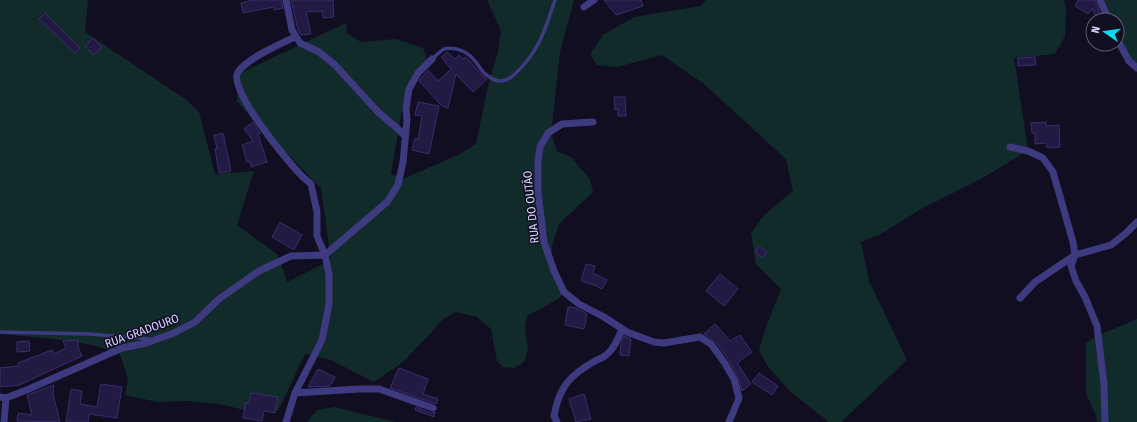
<svg xmlns="http://www.w3.org/2000/svg" width="1137" height="422" font-family="'Fira Sans Condensed',sans-serif">
<style>
.green{fill:#112b2a}
.building{fill:#221a42;stroke:#3a2d6d}
.lines{fill:none;stroke-linecap:round;stroke-linejoin:round}
.lane{stroke:#3d3a7f;stroke-width:3.5}
.street{stroke:#3d3a7f;stroke-width:7}
.labels{text-anchor:middle;stroke-width:3;stroke-linejoin:round;paint-order:stroke}
.street-label{font-size:12px;fill:#d5cffe;stroke:#110e21}
</style>
<rect width="100%" height="100%" fill="#110e21"/>
<path class="green" d="M0,0H88L85,32L185,99L199,112L215,174L254,171L237,225L278,255L287,282L331,260L321,188L252,118L237,101L238,74L346,23L347,33L361,42L396,39L423,48L428,62L412,79L403,104L391,174L403,179L460,154L476,144L488,86L498,51L501,31L487,0H574L560,52L551,134L557,151L571,157L590,179L593,192L559,224L552,246V262L564,288L560,298L527,316L525,328L528,350L524,362L514,368L503,367L497,361L491,329L477,317L456,312L443,319L428,336L402,363L374,382L331,360L305,354L278,411L258,406L253,412L219,404L188,401L157,402L125,395L128,379L120,354C83,339 40,338 0,334Z
M706,0H1064L1066,6L1065,36L1055,54L1014,58L1028,150L981,179L921,209L879,235L861,242L869,281L907,360L841,422H829L792,393L768,367L759,350L766,327L781,289L756,264L751,233L765,214L793,191L786,159L704,84L662,55L617,67L597,65L590,55L603,35L634,17L701,6Z
M1098,0H1137V69L1117,44V20H1106L1099,7Z
M1137,319V422H1097L1096,416L1086,393V343L1097,336Z
M334,407L396,422H307L317,410Z"/>
<path class="building" d="M253,0H281L283,8L274,10V7L243,13L241,3Z
M291,0H333L334,17L323,18L322,11L306,12L311,34L301,35L298,30Z
M604,0H641L643,6L616,15Z
M1078,0H1095L1100,12L1099,20H1097L1092,8L1088,14L1075,6Z
M45,13L80,48L75,53L39,19Z
M93,38L102,47L94,55L85,46Z
M447,52L455,59L459,55L463,59L466,57L482,75L487,79L473,92L456,74L448,108L442,106L419,81L428,70L438,81L451,69L441,57Z
M1035,57L1036,65L1018,66V58Z
M614,97H625L626,116H618V109L615,110Z
M418,102L439,106L429,154L412,150L415,139H418L422,116L415,115Z
M253,122L260,133L258,134L267,162L251,167L250,161L247,162L242,145L253,141L244,129Z
M1046,122V126L1059,125L1060,147L1047,148L1046,143L1035,144V133H1032L1031,123Z
M223,133L231,171L219,173L215,149H217L214,135Z
M280,222L302,235L294,250L272,237Z
M759,246L767,252L763,258L755,252Z
M586,264L595,266L593,273L607,280L602,289L597,286L581,281Z
M720,274L738,289L724,306L706,291Z
M568,307L576,308L587,314L584,329L565,325Z
M715,324L730,341L740,335L752,352L737,363L751,384L742,391L738,377L728,359L715,341L704,334Z
M624,336L631,339L629,356L620,355L621,343Z
M78,340V347L82,356L19,385L0,387V368L19,366L18,363L52,350L54,354L66,348L63,341Z
M29,341L30,351L17,352V342Z
M399,368L428,379L423,394L438,399L436,404L390,388Z
M318,369L335,377L330,386L308,387Z
M759,373L778,386L772,395L752,382Z
M101,384L122,387L117,418L89,414L88,422H66L71,389L82,391L80,404L97,407Z
M54,385L53,394L60,422L17,421L18,413L32,415L27,395Z
M251,393L278,397L275,413L264,411L262,421L243,418L246,402L249,403Z
M584,394L591,419L576,422L569,399Z
M416,407L431,413L435,412L434,417L415,410Z"/>
<g class="lines">
<path class="lane" d="M432,59C436,56 440,51 444,49C455,46 468,52 474,60C479,65 482,73 488,76C500,85 508,81 517,72C540,49 545,30 555,0
M0,332L89,334L151,339"/>
<path class="street" d="M286,0L292,30L300,43L319,52L335,65L378,112L397,128L405,136
M1100,0L1109,20
M584,7L594,0
M1117,39L1129,61L1137,68
M593,122L562,124L548,133L540,147L538,161V192L544,242L554,271L564,292L579,304L604,317L627,332L654,342L664,343L700,337L711,344L724,362L734,379L739,398L729,422
M1010,147L1028,151L1043,158L1053,172L1073,242L1075,255L1071,266L1076,281L1085,297L1097,326L1104,385L1105,422
M325,255L387,202L398,185L403,162L407,120L406,109L409,89L418,73L432,59
M1020,298L1035,282L1075,255L1111,245L1125,234L1137,222
M295,393L358,389H379L433,408
M0,397L6,398L29,389L122,348L146,343L174,333L195,322L219,299L259,271L291,256L325,255
M4,422L6,398
M286,422L295,393L322,340L329,304V274L325,255L317,236V212L311,184C307,180 303,178 300,174C287,161 227,88 238,72C246,59 280,44 295,37
M557,422L554,416C559,387 570,375 595,361C598,359 603,358 606,355C613,350 619,337 622,329"/>
</g>
<g class="labels">
<g class="street-label">
<text transform="translate(531 207) rotate(-96)" y="4">RUA DO OUTÃO</text>
<text transform="translate(142 331) rotate(-20)" y="4">RUA GRADOURO</text>
</g>
</g>
<g transform="translate(1105 32) rotate(283)"><circle r="19" fill="#110e21" stroke="#5f5b79"/>
<path d="M0-3L7 15L0 10L-7 15Z" fill="#07daf2"/>
<text y="-6" font-size="11" font-weight="bold" text-anchor="middle" fill="#d5cffe">N</text>
</g>
</svg>
